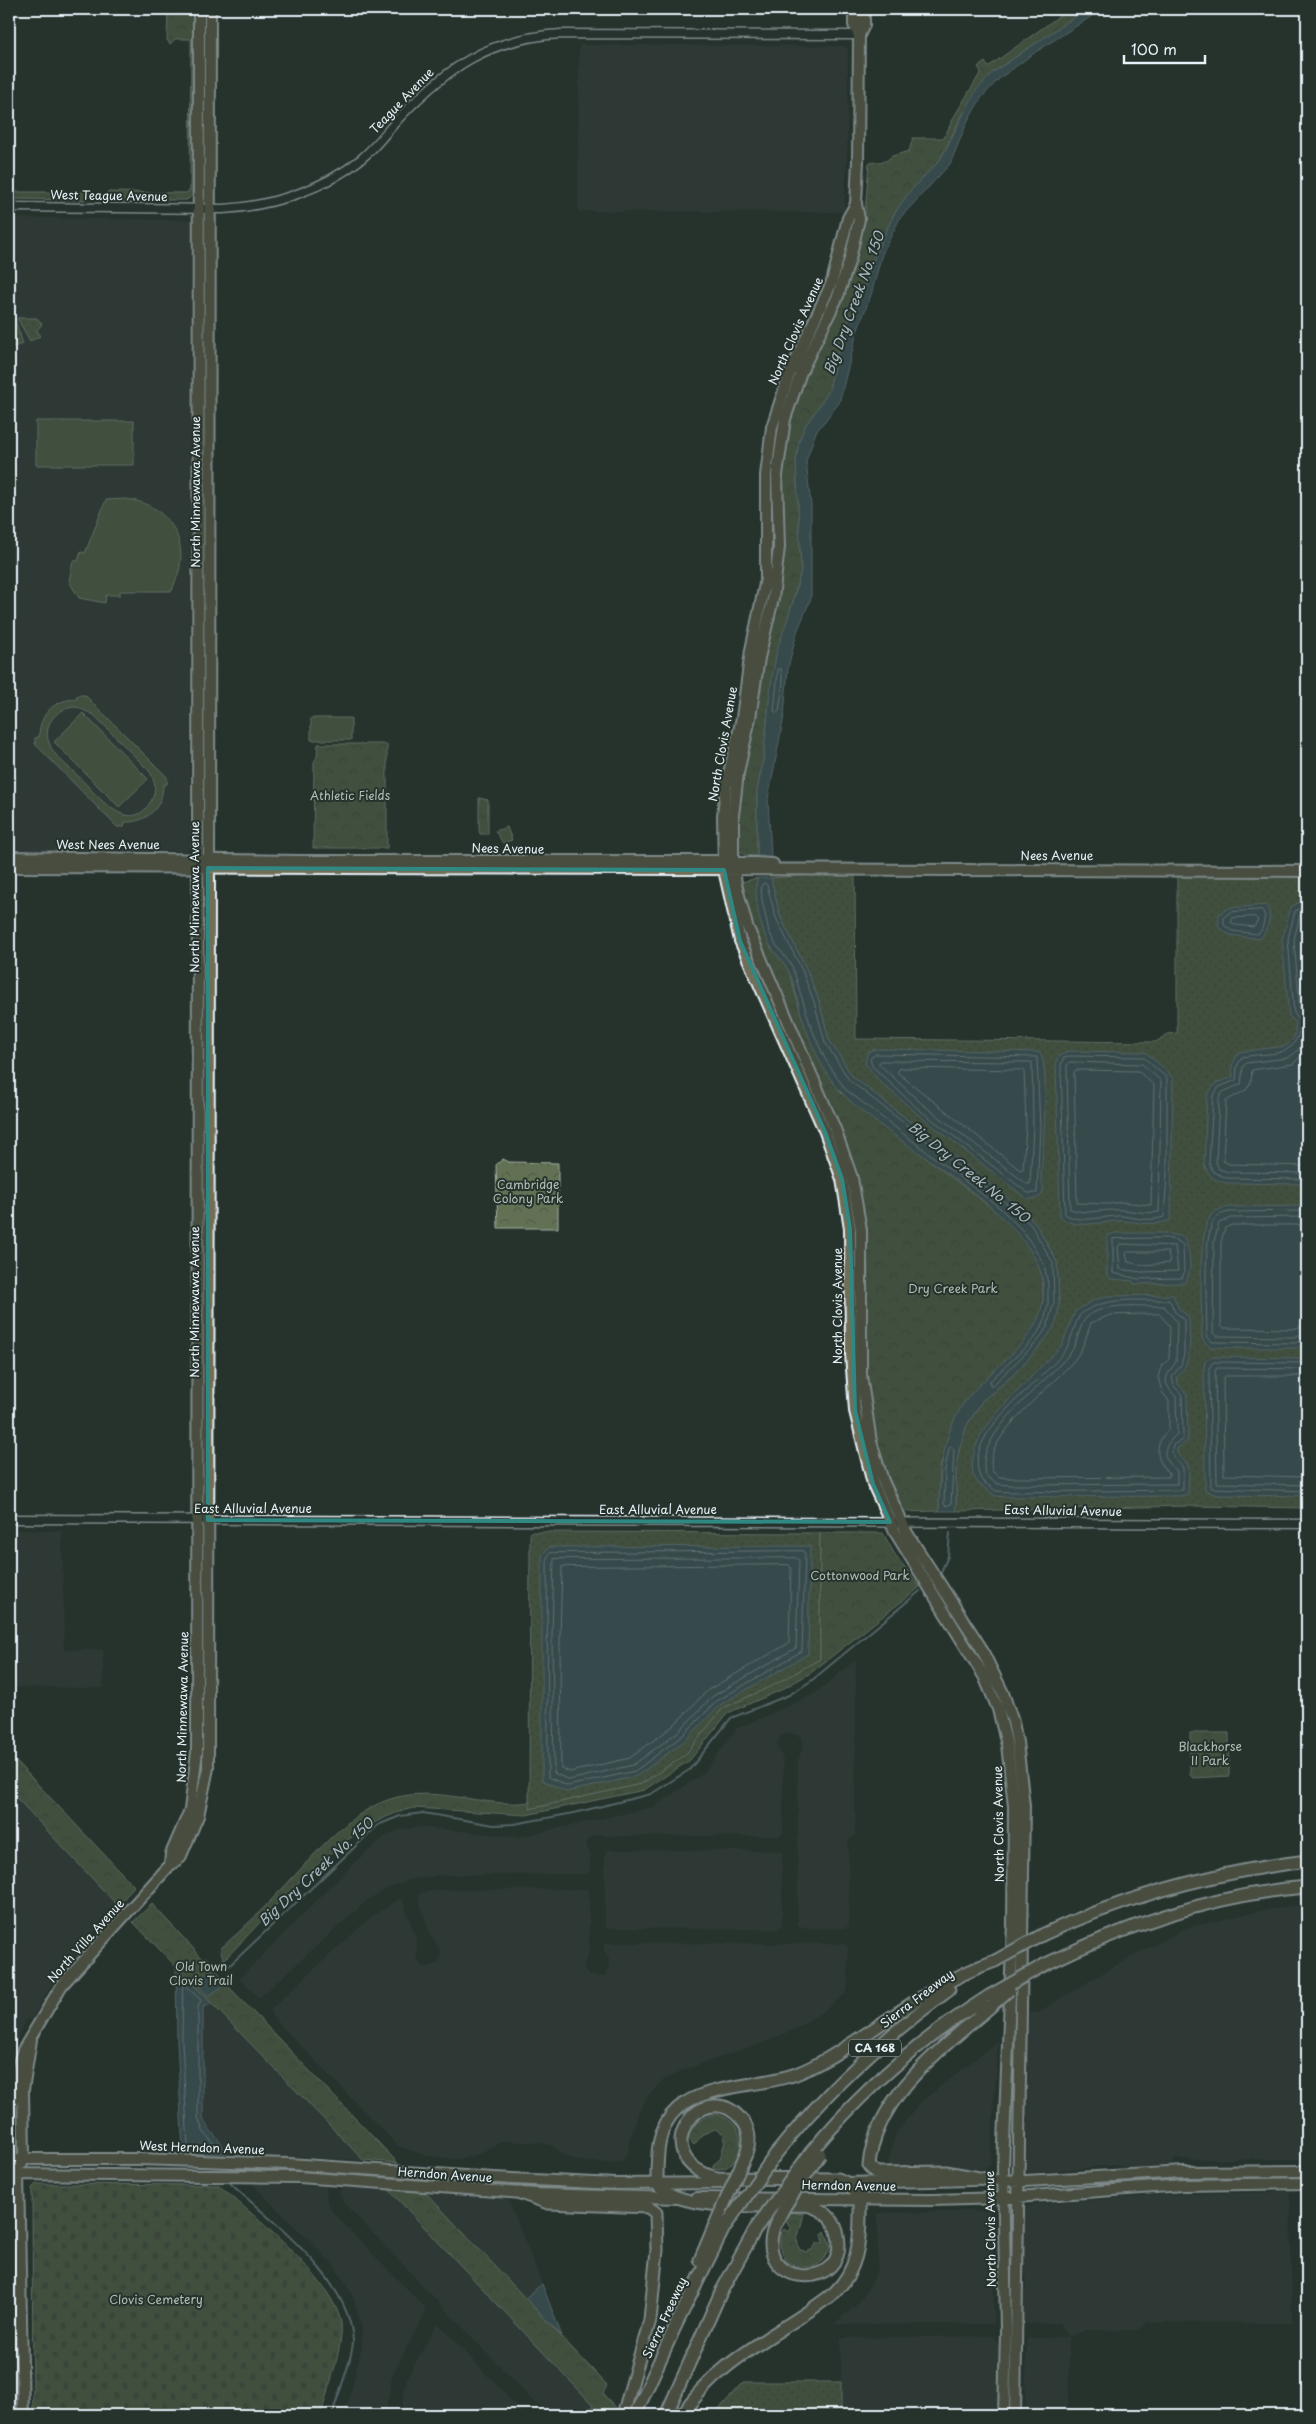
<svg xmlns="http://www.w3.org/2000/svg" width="1316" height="2424" font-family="'Playpen Sans',sans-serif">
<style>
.built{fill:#394140}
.grass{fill:url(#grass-dots);stroke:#a5b1a5}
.forest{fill:url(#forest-crowns);stroke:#a5b1a5}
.cemetery{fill:url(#cemetery-stones);stroke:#a5b1a5}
.pitch{fill:#627152;stroke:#a5b1a5;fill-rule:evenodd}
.water{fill:#4b6671;stroke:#8a9ea7}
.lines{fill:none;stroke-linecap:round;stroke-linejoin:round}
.shore{stroke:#a9b9c2;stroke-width:1}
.stream{stroke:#8a9ea7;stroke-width:2}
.minor-casing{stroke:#e8f1f8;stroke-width:11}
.major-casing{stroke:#e8f1f8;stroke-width:14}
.highway-casing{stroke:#e8f1f8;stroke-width:15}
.minor{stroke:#26332d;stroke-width:8}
.major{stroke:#716e59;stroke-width:10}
.highway{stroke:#716e59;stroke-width:11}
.highway-bridge-casing{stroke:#e8f1f8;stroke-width:15;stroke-linecap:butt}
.highway-bridge{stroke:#716e59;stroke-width:11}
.marked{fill:none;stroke:#308883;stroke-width:4;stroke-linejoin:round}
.labels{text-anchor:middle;stroke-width:4;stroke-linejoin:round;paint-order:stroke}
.shield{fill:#26332d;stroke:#aeb8bb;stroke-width:1}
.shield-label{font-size:11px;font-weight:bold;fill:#e8f1f8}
.street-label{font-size:12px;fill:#e8f1f8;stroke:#26332d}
.park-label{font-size:12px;fill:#b2beb6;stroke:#26332d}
.water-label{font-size:14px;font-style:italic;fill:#a9b9c2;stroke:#26332d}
</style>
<defs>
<pattern id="grass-dots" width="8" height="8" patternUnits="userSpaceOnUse" patternTransform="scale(1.25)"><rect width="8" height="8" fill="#627152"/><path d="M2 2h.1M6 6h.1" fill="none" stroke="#535a4e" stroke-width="1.8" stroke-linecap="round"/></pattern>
<pattern id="forest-crowns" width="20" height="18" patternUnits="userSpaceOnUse" patternTransform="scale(1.25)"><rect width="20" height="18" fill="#627152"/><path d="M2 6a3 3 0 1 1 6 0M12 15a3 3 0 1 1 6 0" fill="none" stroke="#535a4e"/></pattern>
<pattern id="cemetery-stones" width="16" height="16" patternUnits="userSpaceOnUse" patternTransform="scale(1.25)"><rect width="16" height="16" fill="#627152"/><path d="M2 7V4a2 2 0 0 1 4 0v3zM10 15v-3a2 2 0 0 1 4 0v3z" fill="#535a4e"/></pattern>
</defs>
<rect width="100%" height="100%" fill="#26332d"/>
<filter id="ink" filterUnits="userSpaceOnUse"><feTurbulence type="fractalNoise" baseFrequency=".02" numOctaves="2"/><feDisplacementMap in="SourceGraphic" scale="10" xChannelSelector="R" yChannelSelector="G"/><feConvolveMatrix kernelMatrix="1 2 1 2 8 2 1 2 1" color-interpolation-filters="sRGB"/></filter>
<g filter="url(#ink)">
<path class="built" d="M579,45L844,46L848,50L847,161L844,212L578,211Z
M9,218L191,220L190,847L187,851L9,850Z
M9,1530L62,1531L64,1650H103V1688L9,1687Z
M856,1660L855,1836L848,1841L849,1926L845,1928H802L798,1925V1761L803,1746L800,1736L788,1733L781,1736L777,1744L783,1760V1833L779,1836H607L597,1834L588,1839L586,1844L590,1854V1871L586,1874L439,1875L408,1880L390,1887L366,1901L259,1998L240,1978L355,1862L386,1836L400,1830L422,1827L519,1837L654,1807L705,1772L736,1729L813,1695Z
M9,1790L118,1906L94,1933L96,1935L46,1993L31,2021L27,2018L16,2042L9,2040Z
M609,1850L779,1851L782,1854V1925L779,1929L608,1928L605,1925V1854Z
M586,1889L589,1893V1951L584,1965L585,1971L590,1976L604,1977L608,1972L609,1959L604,1951V1944L606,1943L844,1944L848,1947V1987L845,1994L821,2013L793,2030L762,2043L683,2070L662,2081L646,2098L639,2111L631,2135L627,2154L621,2161L613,2163L579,2161L568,2157L551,2145L544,2143L503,2141L476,2155L457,2159L428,2156L398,2146L272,2016L271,2009L370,1918L399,1899L403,1901L417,1942V1961L423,1966L430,1967L438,1963L441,1954L439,1947L431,1937L418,1897L420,1893L441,1890Z
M1307,1904V2159H1176L1170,2165L1129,2168L1115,2165L1029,2173L1023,2167L1026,2151L1028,2013H1037L1111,1968L1186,1928L1260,1911Z
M212,2004L325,2122L363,2160L226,2154L225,2147L207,2128L203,2117V2007Z
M998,2041L990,2164L986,2168L886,2171L896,2133L921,2102Z
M251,2183L326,2186V2199L333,2213L425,2308V2313L392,2376L385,2415H345L362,2347V2327L352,2294L334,2265Z
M342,2187L389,2190L593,2405L589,2415H552L551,2411L535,2403L343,2202L339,2194Z
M1290,2192L1292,2323L1147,2322L1139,2330H1084L1069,2337L1068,2415H1025L1027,2340L1029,2338L1069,2337L1060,2323L1027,2324L1023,2320L1024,2290L1026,2287V2276L1023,2272L1024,2210L1028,2205L1171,2194Z
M426,2193L504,2199L509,2201L542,2284L525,2298Z
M989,2211L992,2214L994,2322L992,2324H834L858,2304L875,2277L878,2267V2213Z
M9,2257L12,2315L13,2389H9Z
M440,2325L484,2372L525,2415H401L404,2389L408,2376L436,2326Z
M992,2336L999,2343L998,2415H841V2338Z"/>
<path class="grass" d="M17,318H37L42,324L37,330L40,336L30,341Z
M15,319L23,344L9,348V321Z
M807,875H855L856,1039L1156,1042L1167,1034L1177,1033V877L1307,875V1508L1191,1506L956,1511V1470L959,1450L967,1425L982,1401L1013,1375L1042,1344L1059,1303L1057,1262L1035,1222L1009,1199L853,1077L829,1040L819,1001L806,968L780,916L771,878Z
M530,1532L820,1533V1659L772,1686L723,1708L685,1755L641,1784L529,1809Z
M744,2382H841V2415H713Z"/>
<path class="forest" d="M168,9H194V194L187,200H114L107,195V192L186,193L190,190L191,39H175L170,44L167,40Z
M1069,9H1086L992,73L961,117L940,160L910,191L894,214L875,255L865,287L852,311L840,344L828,393L805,426L796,460L801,570L771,683L763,761L757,791V856L744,855L737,849L740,786L756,717L761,671L778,601L783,565L782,477L793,406L809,364L828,331L849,282L865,213L869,163L886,161L892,156L909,151L913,138H944L955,115L981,72L978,67L985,62L988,67Z
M9,192H91L85,200L9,199Z
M318,744H387V848H313L314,762L317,757Z
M479,798L488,800V834H480L479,830Z
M757,878L756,887L760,919L771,948L788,968L802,1017L833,1082L841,1093L997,1212L1021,1235L1040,1266L1043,1284V1304L1040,1320L1030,1335L960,1410L951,1427L940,1468L939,1511L907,1512L901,1508L878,1451L871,1420L866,1366L868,1266L865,1229L857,1179L843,1136L752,925L742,882Z
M503,1159L509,1162L558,1163V1228H498L496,1165Z
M820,1533H883L894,1553L920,1587L812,1672L781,1690L728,1713L690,1760L644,1790L526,1815L415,1808C346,1819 272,1912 224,1960L220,1949C242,1930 261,1911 281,1890C316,1854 355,1801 409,1795C450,1790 490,1808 530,1802V1809L641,1784L685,1755L723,1708L772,1686L820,1659Z
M1190,1733H1229V1776L1193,1778L1190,1775Z
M9,1754L134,1886L118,1906L9,1790Z
M152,1904L203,1959L206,1957L230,1988L398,2163L363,2160L133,1922Z
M716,2114C757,2125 740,2176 713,2168V2165L720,2159L725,2141L723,2133L715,2129L703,2134L694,2145C677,2131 704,2116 716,2114Z
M389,2190L426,2193L607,2385L603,2394L623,2415H602L597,2410L595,2415H589L593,2405Z
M791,2212L804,2214L797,2240L799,2249L806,2252L813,2249L817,2243H823L822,2234L825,2231L831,2246C820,2270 810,2271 787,2262C781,2251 776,2240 784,2229L788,2232L791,2229L785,2218Z"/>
<path class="cemetery" d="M36,2184L219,2185C252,2215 334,2280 341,2323C344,2345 327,2391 321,2415H33L32,2188Z"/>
<path class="pitch" d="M36,421H134V465H36Z
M126,499C160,503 186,530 180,566C179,575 174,583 172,591H120V595H106L105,603L79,598L69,581L73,561H78L81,552L85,553L106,500Z
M78,695H85L167,777V784L163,785C163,807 147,823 125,822L124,827H117L35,744V738L39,737C39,714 55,699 77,699L76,697ZM77,707L94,715L150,772C155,781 157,791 151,801C130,839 95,793 79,777C69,767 53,756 49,743C42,723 58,707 77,707Z
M83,713L148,779L119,807L54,742Z
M311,718H351V740H311Z
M507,827L512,840L503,843L495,831Z"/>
<path class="water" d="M1086,9H1103L1037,51L1000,78L982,97L968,120L950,164L900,218L882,254L871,295L857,332L839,403L816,432L806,461L811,505V598L797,632L788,668L784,716L768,799L771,856H757V791L763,761L771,683L777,650L793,602L801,570L796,460L799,441L805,426L828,393L840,344L852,311L865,287L875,255L894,214L910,191L940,160L975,92L992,73Z
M757,878H771L780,916L806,968L819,1001L829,1040L853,1077L1009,1199L1035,1222L1057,1262L1059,1303L1057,1319L1052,1330L1042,1344L1013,1375L982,1401L967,1425L959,1450L956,1470V1511H939C940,1476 941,1441 960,1409C986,1366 1050,1341 1043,1283C1034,1212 892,1145 842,1093C823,1074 810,1042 802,1017C797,1002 796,986 789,972C785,962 776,955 771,947C759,927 754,900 757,878Z
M1301,901H1307V1184L1227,1183C1213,1180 1209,1177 1204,1164L1207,1095L1216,1083L1233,1077L1232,1065L1239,1052L1286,1046L1294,1038L1296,1023L1289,1016L1282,939L1291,907Z
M1267,905C1272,918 1269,928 1260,939L1230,935L1218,927L1219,914L1229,908Z
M875,1049L1039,1052C1051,1063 1042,1156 1041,1176C1041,1181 1044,1187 1043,1191C1041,1199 1034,1199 1027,1199L914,1111L880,1082L865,1063L868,1052Z
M1068,1051L1144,1052C1150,1055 1170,1073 1173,1079L1171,1215L1169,1221C1152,1226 1138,1222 1121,1221C1104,1221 1073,1231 1060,1216L1056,1063L1058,1057Z
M1307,1206V1342L1297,1348H1234L1210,1347L1205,1343L1202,1338C1202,1312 1197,1236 1210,1217C1214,1210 1222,1208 1230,1207Z
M1115,1233H1166L1183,1237C1190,1247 1194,1274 1184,1283L1134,1284L1133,1281L1111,1279L1107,1274V1238L1109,1235Z
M1173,1295L1179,1309L1189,1317C1189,1337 1194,1362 1177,1377L1178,1384L1187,1394L1188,1436L1187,1442L1177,1448C1176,1455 1181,1459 1187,1463L1189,1470L1188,1494L1181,1496L1010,1497L995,1496L978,1483L973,1475L972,1463L975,1448L981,1434L1002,1407L1062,1345L1075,1311L1094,1300L1108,1296Z
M1211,1357L1307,1358V1496L1216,1495L1205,1490L1204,1368L1205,1361Z
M810,1546L808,1654L720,1705L686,1740L637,1776L567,1792L542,1780V1555L549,1547Z
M176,1967L212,2004L203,2007V2117C207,2132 224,2140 226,2154L183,2153L177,2043Z
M213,1969L225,1985L208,1996L195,1982Z
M542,2284L562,2336L525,2298Z"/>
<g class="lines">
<path class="shore" d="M781,669L783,682L779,711L776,713L774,711L778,670Z
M764,883L767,885L776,918L802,970L814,1002L825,1042L849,1080L1006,1203L1031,1225L1053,1263L1054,1302L1047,1327L1038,1341L993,1385H990V1381L1034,1339L1044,1322L1048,1304V1284L1044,1264L1024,1232L1000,1208L845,1089L825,1059L811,1027L792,966L776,945L769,932L762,900L761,887Z
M1307,906L1295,911L1288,939L1294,1013L1301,1023C1296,1061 1271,1051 1242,1057L1237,1066L1236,1080L1219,1087L1213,1096L1209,1163L1213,1172L1227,1178L1307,1179
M1262,910L1265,916L1262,929L1258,934L1232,931L1224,925V917L1231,912Z
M1307,912L1300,915L1294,940L1300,1010L1307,1022
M1255,917L1258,920L1254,927L1235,925L1231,922L1233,918Z
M1307,920L1302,940L1307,1003
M1307,1025C1305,1039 1301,1052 1287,1058L1246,1063L1243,1067L1241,1084L1223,1092L1219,1098L1216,1162L1219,1169L1228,1172L1307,1173
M1307,1050L1293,1064L1252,1070L1251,1082L1246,1090L1226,1101L1223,1161L1229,1164L1307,1166
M876,1054L1037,1057L1040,1127L1037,1193H1028L917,1108L872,1066L870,1059Z
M1069,1056L1143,1057L1167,1078V1174L1164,1217C1150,1222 1137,1218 1122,1216C1105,1215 1080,1225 1065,1214L1061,1065L1063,1059Z
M881,1061L1032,1062L1033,1127L1030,1184H1027L921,1103L879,1064Z
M1070,1062L1142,1064L1161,1081L1159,1212C1146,1214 1135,1211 1123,1210C1106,1208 1087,1216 1070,1209L1067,1066Z
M900,1068L1024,1070L1026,1127L1023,1169L1020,1170L898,1073Z
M1077,1070L1138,1071L1154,1085L1151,1205L1121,1202L1110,1204L1077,1203L1074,1072Z
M1307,1211L1230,1212C1224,1213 1218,1214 1214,1220C1202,1238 1207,1312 1207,1336L1212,1342L1295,1343L1307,1338
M1307,1217L1231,1218L1219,1223L1214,1242L1213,1333L1216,1336L1294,1337L1307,1332
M1307,1225H1232L1225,1228L1221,1242V1326L1223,1328L1292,1329L1307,1325
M1166,1238L1176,1240L1183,1245L1184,1273L1182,1278L1138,1279L1113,1273V1239Z
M1121,1244L1175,1246L1178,1271L1141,1272L1120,1269L1118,1247Z
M1128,1252H1168L1170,1263L1143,1265L1128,1262L1126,1254Z
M1167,1300L1170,1301L1175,1312L1184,1319V1354L1181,1365L1172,1377L1174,1386L1182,1395L1183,1436L1182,1440L1173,1445C1170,1456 1176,1461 1183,1467V1490L1010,1492L996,1491L982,1481C956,1433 1046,1382 1067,1347C1072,1339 1076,1317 1082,1313C1107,1296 1138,1301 1167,1300Z
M1164,1306L1177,1322L1176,1362C1165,1378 1161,1381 1176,1397L1177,1434C1162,1448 1160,1456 1177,1471V1484L1010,1485L998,1484L987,1477C967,1439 1050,1380 1071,1352C1077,1344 1080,1323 1086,1318C1104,1301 1141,1307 1164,1306Z
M1159,1314L1170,1326L1169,1359L1161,1367L1158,1377L1162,1392L1169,1401V1429C1154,1445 1154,1457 1169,1474V1477L1010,1478L1000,1477L993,1472C978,1438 1060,1382 1078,1355C1084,1346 1087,1334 1091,1323L1110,1315Z
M1307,1363L1213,1362L1209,1368L1211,1488L1307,1491
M1307,1369L1217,1368L1215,1371L1217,1483L1307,1485
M1307,1376H1225L1223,1379L1224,1475L1307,1477
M952,1447L954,1450L951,1504L946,1506L944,1504L945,1469L949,1449Z
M803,1551L805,1554L802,1651L717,1701L682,1736L635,1771L568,1786L548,1777L547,1558L550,1553Z
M796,1558L799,1560L796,1648L713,1696L678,1732L633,1765L569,1780L554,1773L552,1636L554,1559Z
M789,1565L791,1568L789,1643L708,1690L673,1726L630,1758L570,1772L561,1768L560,1636L562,1567Z
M183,1984L201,2000L198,2007V2117L203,2131L215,2145L214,2148L200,2150L190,2148L188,2146L182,2042Z"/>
<path class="stream" d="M941,1572L948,1556L950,1533
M229,1966L378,1825L400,1816L423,1813L494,1825L514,1824L574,1813L651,1794L689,1770L731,1718L789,1695L811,1681L920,1591
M231,2184C274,2224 350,2279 353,2341C353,2359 337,2396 332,2415"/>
<defs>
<path id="minor" d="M9,207L223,209C271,206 323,190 361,159C376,147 387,131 400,117C448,67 489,38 561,34L859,35
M9,1519L1307,1524"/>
<path id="major" d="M854,9V25L859,35
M864,9V25L859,35L858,161L856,204L859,219L850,259L838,296L801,372L785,419L777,475L779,547L773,599L759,658L750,718L738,773L733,816V862L736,884L747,926L835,1129L852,1178L861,1230V1375L871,1442L883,1481L907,1533L980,1646L1003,1693L1013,1722L1017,1742L1024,1806L1015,2415
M856,204L848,218L832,282L789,375L772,427L766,475V579L751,650L742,718L726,786L723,816L724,870L740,941L825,1132L842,1179L850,1229L851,1354L855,1411L873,1484L895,1532L984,1676L998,1709L1007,1745L1014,1806L1013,1923L1003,2167L1006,2331L1004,2415
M9,857L299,861H715L773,864
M9,867L1307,871
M170,1865L171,1854L190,1810L197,1751L199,9
M9,2159H138L289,2164L494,2178L616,2184L729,2183
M22,2164L24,2159L23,2090L31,2040
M9,2174L299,2177L537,2194L677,2198
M996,2180L1025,2181L1184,2172L1307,2171
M844,2183L974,2180
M697,2198L933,2200L1003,2198L1183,2185L1307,2183
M23,2415L18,2174L12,2159V2109L18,2066L23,2050L62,1985L170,1865L180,1858L198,1816L208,1768L210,9"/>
<path id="highway" d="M1044,1934C1129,1895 1215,1872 1307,1861
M1044,1965C1126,1925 1215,1894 1307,1887
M811,2152C862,2090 921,2039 989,1996
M775,2155C825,2092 883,2038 949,1990
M990,2180L946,2172L879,2173L875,2172L869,2166C875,2095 943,2048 991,2006
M520,2193L548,2203L648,2207L656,2213L657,2250L650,2320L623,2415
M775,2225C750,2289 854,2294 837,2231C832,2216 820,2208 806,2205C772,2205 679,2213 657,2184C657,2158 656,2128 677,2109C705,2084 761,2087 796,2074C824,2063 847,2046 872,2030C910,2004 951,1976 995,1961
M700,2260L714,2227
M635,2415L675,2327L724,2228
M666,2415L721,2292L756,2228
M682,2415C718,2358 784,2333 835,2292C857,2270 860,2244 860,2214C860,2208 861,2200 858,2195C854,2186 846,2182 838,2179L717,2178C642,2158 702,2075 740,2118C750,2128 751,2141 746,2154"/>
</defs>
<use href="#minor" class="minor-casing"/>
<use href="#major" class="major-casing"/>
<use href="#highway" class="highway-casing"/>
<use href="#minor" class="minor"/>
<use href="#major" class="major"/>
<use href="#highway" class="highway"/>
<defs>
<path id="highway-bridge" d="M995,1961L1044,1934
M989,1996L1044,1965
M991,2006L1009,1990
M775,2225L785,2206L820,2154
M714,2227L746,2154
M724,2228L775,2155
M756,2228L811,2152"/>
</defs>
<use href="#highway-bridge" class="highway-bridge-casing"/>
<use href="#highway-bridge" class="highway-bridge"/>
</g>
</g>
<path d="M0 0H1316V2424H0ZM208,868L724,870L740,941L825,1132L842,1179L850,1229L855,1411L873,1484L890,1522L208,1520Z" fill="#26332d" fill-opacity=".55" fill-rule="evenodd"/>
<path class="marked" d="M208,868L724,870L740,941L825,1132L842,1179L850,1229L855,1411L873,1484L890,1522L208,1520Z"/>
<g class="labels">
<rect class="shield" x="849" y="2039.5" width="52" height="17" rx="4"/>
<g class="shield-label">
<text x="875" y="2052">CA 168</text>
</g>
<g class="street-label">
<text transform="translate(402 101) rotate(-46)" y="4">Teague Avenue</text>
<text transform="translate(109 196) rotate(1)" y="4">West Teague Avenue</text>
<text transform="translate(796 331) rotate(-66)" y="4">North Clovis Avenue</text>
<text transform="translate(196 492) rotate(-90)" y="4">North Minnewawa Avenue</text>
<text transform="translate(723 744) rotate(-80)" y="4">North Clovis Avenue</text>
<text x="108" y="849">West Nees Avenue</text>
<text transform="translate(508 849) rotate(1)" y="4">Nees Avenue</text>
<text x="1057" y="860">Nees Avenue</text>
<text transform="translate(195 897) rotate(-90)" y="4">North Minnewawa Avenue</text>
<text transform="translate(195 1302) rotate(-90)" y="4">North Minnewawa Avenue</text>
<text transform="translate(838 1306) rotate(-90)" y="4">North Clovis Avenue</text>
<text x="253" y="1513">East Alluvial Avenue</text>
<text x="658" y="1514">East Alluvial Avenue</text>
<text transform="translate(1063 1511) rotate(1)" y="4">East Alluvial Avenue</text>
<text transform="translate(183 1707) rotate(-89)" y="4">North Minnewawa Avenue</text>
<text transform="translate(999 1824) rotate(-91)" y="4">North Clovis Avenue</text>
<text transform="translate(86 1941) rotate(-48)" y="4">North Villa Avenue</text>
<text transform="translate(917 1999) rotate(-37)" y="4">Sierra Freeway</text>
<text transform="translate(202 2148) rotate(2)" y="4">West Herndon Avenue</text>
<text transform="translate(445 2175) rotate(4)" y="4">Herndon Avenue</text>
<text transform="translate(849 2186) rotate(1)" y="4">Herndon Avenue</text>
<text transform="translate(991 2229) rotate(-91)" y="4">North Clovis Avenue</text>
<text transform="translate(665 2318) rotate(-65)" y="4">Sierra Freeway</text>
</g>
<g class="park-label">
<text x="350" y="800">Athletic Fields</text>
<text x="528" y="1189">Cambridge<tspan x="528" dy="14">Colony Park</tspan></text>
<text x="953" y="1293">Dry Creek Park</text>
<text x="860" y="1580">Cottonwood Park</text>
<text x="1210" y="1751">Blackhorse<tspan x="1210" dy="14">II Park</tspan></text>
<text x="201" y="1971">Old Town<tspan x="201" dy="14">Clovis Trail</tspan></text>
<text x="156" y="2304">Clovis Cemetery</text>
</g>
<g class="water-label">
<text transform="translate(854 303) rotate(-70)" y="5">Big Dry Creek No. 150</text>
<text transform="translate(969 1172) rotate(39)" y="5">Big Dry Creek No. 150</text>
<text transform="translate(316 1872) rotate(-43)" y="5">Big Dry Creek No. 150</text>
</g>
</g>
<rect width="1316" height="2424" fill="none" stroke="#26332d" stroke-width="30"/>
<rect x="15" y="15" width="1286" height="2394" fill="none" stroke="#e8f1f8" stroke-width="2" filter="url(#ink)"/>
<path d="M1124 55v8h81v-8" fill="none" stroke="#e8f1f8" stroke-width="2.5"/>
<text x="1131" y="55" font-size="15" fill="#e8f1f8" stroke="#26332d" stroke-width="4" paint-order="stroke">100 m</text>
</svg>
